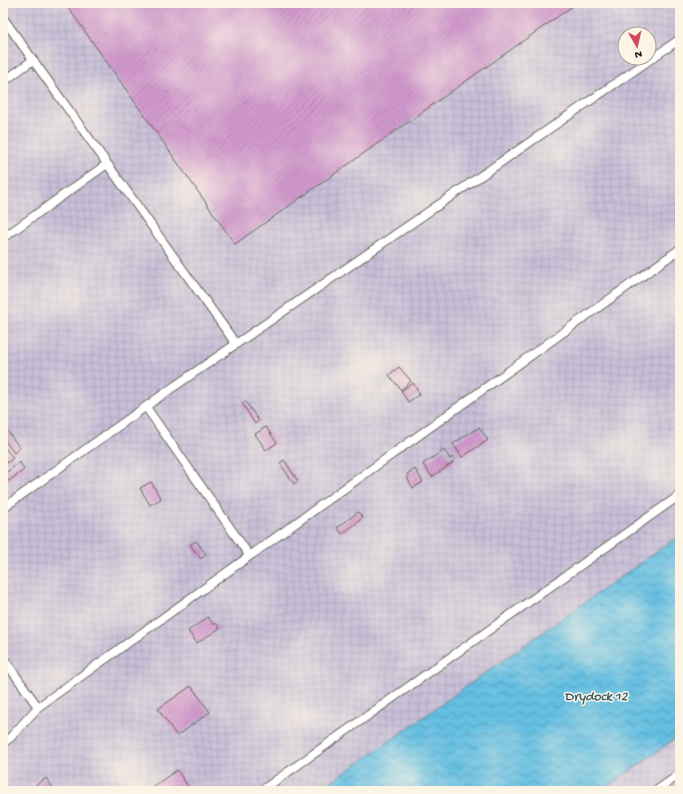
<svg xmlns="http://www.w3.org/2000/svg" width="683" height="794" font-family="'Gochi Hand',sans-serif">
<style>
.industrial{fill:url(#industrial-grid);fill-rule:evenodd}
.water{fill:url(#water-waves);stroke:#406e7f}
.building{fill:url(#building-hatch)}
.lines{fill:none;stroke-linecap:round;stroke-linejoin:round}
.service-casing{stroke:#69645c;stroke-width:10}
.service{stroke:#fff;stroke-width:8}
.labels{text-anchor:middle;stroke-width:3;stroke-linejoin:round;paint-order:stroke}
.water-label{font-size:14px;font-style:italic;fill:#395d6b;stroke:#fcf5e5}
</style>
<defs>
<pattern id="industrial-grid" width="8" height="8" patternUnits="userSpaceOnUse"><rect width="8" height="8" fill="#c8bfd8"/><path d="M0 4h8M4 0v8" fill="none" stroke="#aba4b9"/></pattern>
<pattern id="water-waves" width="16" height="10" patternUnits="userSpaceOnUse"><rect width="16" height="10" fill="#65bfe2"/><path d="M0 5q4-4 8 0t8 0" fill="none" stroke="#529ab6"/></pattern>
<pattern id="building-hatch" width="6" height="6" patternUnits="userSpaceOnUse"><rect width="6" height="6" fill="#d29ace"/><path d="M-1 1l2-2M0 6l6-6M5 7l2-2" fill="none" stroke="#aa7da6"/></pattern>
</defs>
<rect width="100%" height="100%" fill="#fcf5e5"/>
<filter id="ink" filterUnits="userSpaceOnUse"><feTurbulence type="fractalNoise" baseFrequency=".025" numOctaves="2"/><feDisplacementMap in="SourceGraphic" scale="8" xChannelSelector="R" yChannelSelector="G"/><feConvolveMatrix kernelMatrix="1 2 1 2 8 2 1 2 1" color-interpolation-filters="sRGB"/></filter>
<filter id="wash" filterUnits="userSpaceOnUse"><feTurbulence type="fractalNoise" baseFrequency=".012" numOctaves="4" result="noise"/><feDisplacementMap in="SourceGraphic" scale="16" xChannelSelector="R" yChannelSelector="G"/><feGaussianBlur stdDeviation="0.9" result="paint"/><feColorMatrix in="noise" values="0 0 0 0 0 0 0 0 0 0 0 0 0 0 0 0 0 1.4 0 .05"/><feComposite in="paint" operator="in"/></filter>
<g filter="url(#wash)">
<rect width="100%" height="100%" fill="#f7ead2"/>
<path class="industrial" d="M3,3H680V791H3ZM625,34H649V58H625Z"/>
<path class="water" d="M680,535V735L602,791H319Z"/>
<g id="blocks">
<path class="building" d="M65,3H577L235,244Z
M399,367L411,381L401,390L389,375Z
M413,383L420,394L408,402L401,391Z
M245,401L259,421L255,424L242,403Z
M3,425L20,448L14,453L3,438Z
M266,427L277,443L266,450L255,434Z
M479,427L488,440L462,457L453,444Z
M3,445L13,458L7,463L3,458Z
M444,450L450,459L452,457L455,461L432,477L423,464Z
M284,460L298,481L294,484L280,463Z
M20,462L24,470L3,485V475Z
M415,469L423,482L413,488L407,478L409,477L407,474Z
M151,482L161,499L150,505L140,488Z
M358,512L363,518L342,534L337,528Z
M196,541L206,554L201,559L190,545Z
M208,617L214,625L216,623L220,628L197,643L188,631Z
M191,686L210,712L177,736L158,709Z
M177,770L191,791H149L148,790Z
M46,778L55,791H28Z"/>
</g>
</g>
<g filter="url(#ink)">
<use href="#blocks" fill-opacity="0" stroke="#69645c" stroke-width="1"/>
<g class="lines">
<defs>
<path id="service" d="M3,18L236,344
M3,82L33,60
M3,238L107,164
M146,407L249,555
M3,508L172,388L680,39
M3,658L38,707
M3,743L10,738L38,707L680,249
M261,791L680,495
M656,791L680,774"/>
</defs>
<use href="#service" class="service-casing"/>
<use href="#service" class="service"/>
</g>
</g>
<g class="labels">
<g class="water-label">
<text x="596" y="700">Drydock 12</text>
</g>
</g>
<rect width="683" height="794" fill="none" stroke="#fcf5e5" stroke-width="16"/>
<g transform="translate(637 46) rotate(171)"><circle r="19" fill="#fcf5e5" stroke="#a29e95"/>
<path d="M0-3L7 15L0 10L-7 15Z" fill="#d1495b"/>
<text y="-6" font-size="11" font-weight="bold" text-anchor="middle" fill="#1c1c1c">N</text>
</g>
</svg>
